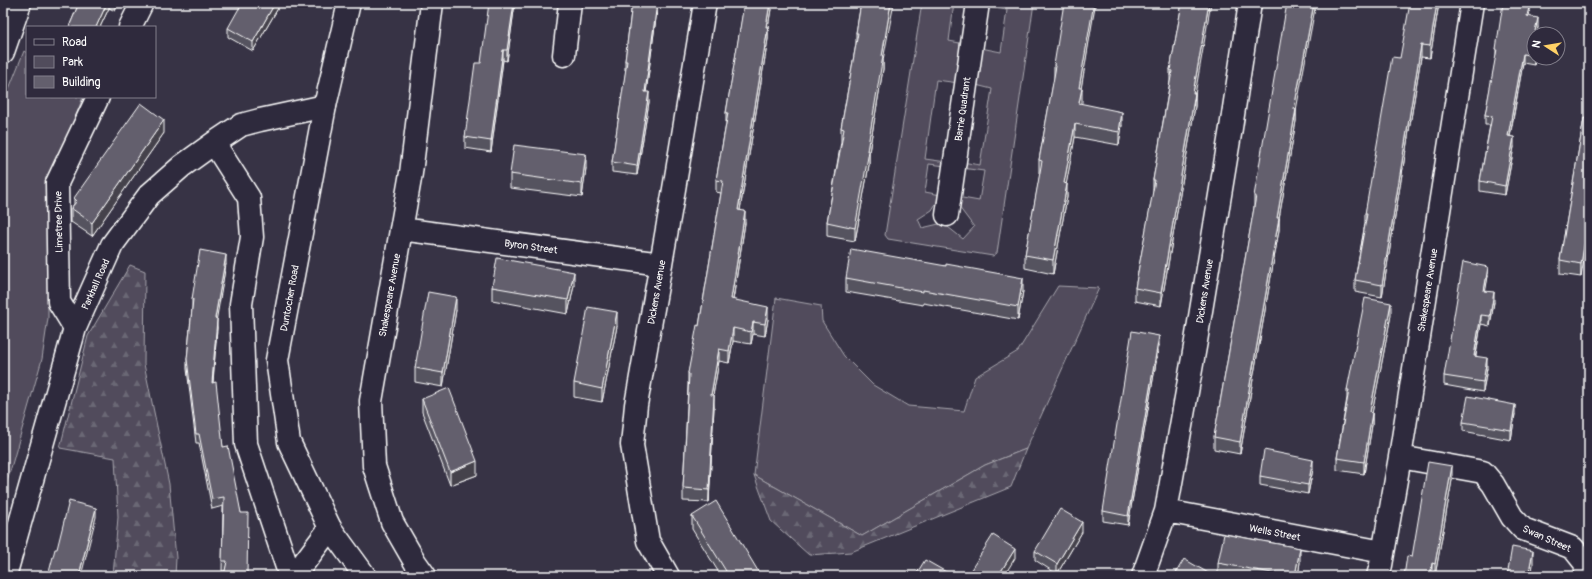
<svg xmlns="http://www.w3.org/2000/svg" width="1592" height="579" font-family="Pangolin,sans-serif">
<style>
.green{fill:#514c5c;stroke:#a8a6ae}
.forest{fill:url(#forest-firs);stroke:#a8a6ae}
.lines{fill:none;stroke-linecap:round;stroke-linejoin:round}
.minor-casing{stroke:#fff;stroke-width:25}
.major-casing{stroke:#fff;stroke-width:25}
.minor{stroke:#2f2a3d;stroke-width:22}
.major{stroke:#2f2a3d;stroke-width:22}
.wall{fill:#55525e;stroke:#fff}
.shaded-wall{fill:#45424c;stroke:#fff}
.building{fill:#635f6d;stroke:#fff}
.labels{text-anchor:middle;stroke-width:3;stroke-linejoin:round;paint-order:stroke}
.street-label{font-size:10px;fill:#fff;stroke:#2f2a3d}
</style>
<defs>
<pattern id="forest-firs" width="22" height="20" patternUnits="userSpaceOnUse"><rect width="22" height="20" fill="#514c5c"/><path d="M5 1l3.5 6h-7zM16 11l3.5 6h-7z" fill="#6b6774"/></pattern>
</defs>
<rect width="100%" height="100%" fill="#373345"/>
<filter id="ink" filterUnits="userSpaceOnUse"><feTurbulence type="fractalNoise" baseFrequency=".025" numOctaves="2"/><feDisplacementMap in="SourceGraphic" scale="8" xChannelSelector="R" yChannelSelector="G"/><feConvolveMatrix kernelMatrix="1 2 1 2 8 2 1 2 1" color-interpolation-filters="sRGB"/></filter>
<g filter="url(#ink)">
<path class="green" d="M922,3H954L949,41L965,44L959,83L936,80L925,159L947,162L946,166L929,164L925,192L941,195L932,210L918,219L922,228L943,223L963,239L974,227L959,207L957,197L979,201L984,171L961,168L962,162L980,165L992,89L976,85L981,48L1001,52L1007,10L987,7L988,3H1034L997,253L993,256L888,239L885,235Z
M24,51L27,53V97H83L48,189V318L42,359L3,496V104Z
M1058,286L1099,288L1026,449L985,465L862,536L754,475L776,298L821,306L822,321L844,356L873,385L908,406L964,411L975,377L1018,351Z"/>
<path class="forest" d="M130,265L145,271L144,364L169,484L176,558L175,576H113L118,517L115,458L60,448L88,336Z
M1026,449L1011,487L851,552L809,555L771,521L754,475L862,536L985,465Z"/>
<g class="lines">
<defs>
<path id="minor" d="M130,27L142,3
M3,52L20,3
M564,55L570,3
M214,143L249,198L252,237L241,304L246,444L290,576
M947,215L978,3
M401,229L661,264
M75,328L59,302L57,183L98,97
M1400,457L1483,472L1493,484L1512,517L1523,529L1573,548L1585,563L1587,576
M1166,511L1383,552
M5,576L75,328L112,245L149,195L182,166L214,143L241,125L260,120L325,106
M294,576L330,528
M425,576L415,562L392,522L374,466L371,401L411,173L432,3
M668,576L648,541L632,445L636,405L672,201L705,3
M1143,576L1166,511L1196,341L1231,128L1250,3
M1378,576L1381,565L1400,457L1472,3"/>
<path id="major" d="M349,3L325,106L277,360L289,442L330,528L365,576"/>
</defs>
<use href="#minor" class="minor-casing"/>
<use href="#major" class="major-casing"/>
<use href="#minor" class="minor"/>
<use href="#major" class="major"/>
</g>
<path class="wall" d="M79,3H119L115,11L109,8L100,27H69Z
M281,3L253,51L228,37V28Z
M515,3L507,61L503,60L491,152L465,148V137L481,63Z
M632,3H658L646,92L649,102L637,175L612,172V162L626,70H625V61Z
M743,3H772L768,27V39L740,210L745,223L733,300L768,319L765,336L753,334L751,344L733,341L729,363L719,361L713,395L714,407L709,502L683,501V488L688,386V373L699,326L721,193L716,192V180L726,124V113L743,12Z
M861,3L883,60V69L869,152V165L855,241L827,236V222L841,142V128L856,44V33Z
M1095,3L1081,88V104L1122,125L1119,145L1075,137L1066,184L1067,197L1053,274L1025,268V255L1040,174L1039,173V160L1054,78V65Z
M1182,3L1195,93V106L1161,306L1135,301V288L1153,193V180L1170,81V70Z
M1439,3L1430,58L1421,57L1382,297L1355,292V280L1365,223V214L1400,58Z
M1531,3L1529,16L1538,27L1537,31L1538,34L1534,58H1535L1534,65L1523,63L1510,137L1514,147L1505,195L1480,191V181L1490,125H1485V115L1496,58V49Z
M1296,109V121L1279,218V230L1240,454L1214,449V437L1254,208V196Z
M1584,118L1581,277L1560,274V260Z
M164,133L92,236L71,222V208L74,204V198Z
M586,168L582,197L510,188V174Z
M226,264L216,319L217,328L213,383L223,447L241,513L225,571H222L223,506L212,509L199,443H196L187,369V359L192,308V299Z
M946,266L1023,291L1018,320L923,303V305L846,292V278Z
M1488,276L1485,291L1494,302L1490,326L1481,324L1476,356L1487,368L1483,392L1444,385V376Z
M574,285L568,314L492,300V287Z
M456,310L443,387L415,382V368Z
M1391,315L1372,413V425L1364,474L1337,470V458L1347,398V390Z
M617,326L602,402L574,397V383Z
M1159,345L1128,525L1103,521V511Z
M422,399L477,475L450,485L422,412Z
M1515,414L1511,440L1463,431V422Z
M1313,469L1308,494L1260,485V476Z
M1452,480L1435,576H1404L1412,557Z
M692,516L761,576H721L692,529Z
M1082,532L1057,574L1035,560V551Z
M1300,562L1298,576H1218V563Z"/>
<path class="shaded-wall" d="M107,3H109V8L100,27H96Z
M115,3H119L115,11Z
M275,3H281L253,51V42Z
M514,3H515L507,61V50Z
M657,3H658L645,101V92Z
M770,3H772L766,39V27Z
M891,3H894L883,60V69L869,152V165L855,241V228L867,151L882,56Z
M1093,3H1095V6L1079,101V88Z
M1209,3H1211L1193,106V93Z
M1314,3H1316L1294,121V109Z
M1437,3H1439L1430,58V46Z
M1530,3H1531L1527,25V16Z
M1538,18V27L1537,34L1535,31Z
M768,27V39L738,222V210Z
M1421,45V57L1382,297V285Z
M503,50V60L491,152V141Z
M1523,54V63L1508,146V136Z
M1534,54V58H1535L1534,65Z
M1082,88V102L1079,116V103Z
M649,92V102L637,175V166Z
M1195,93V106L1161,306V293Z
M1296,109V121L1277,230V218Z
M1122,112V125L1119,145V132Z
M164,120V133L92,236V223Z
M1075,124V137L1064,196V183Z
M1514,137V147L1505,195V186Z
M586,154V168L582,197V184Z
M1067,184V197L1053,274V260Z
M745,211V223L731,312V299Z
M1589,217V230L1581,277V264Z
M1279,218V230L1240,454V442Z
M226,255V264L215,328V318Z
M1488,267V276L1484,300V291Z
M574,272V285L568,314V300Z
M1023,278V291L1018,320V307Z
M1494,292V302L1490,326V316Z
M456,297V310L443,387V373Z
M1391,303V315L1370,424V412Z
M768,307V319L765,336V324Z
M617,312V326L602,402V389Z
M1481,315V324L1474,365V356Z
M217,319V328L212,392V383Z
M753,322V334L751,344V332Z
M733,328V341L729,363V351Z
M1159,336V345L1128,525V516Z
M719,349V361L711,407V395Z
M1487,358V368L1483,392V382Z
M714,395V407L709,502V490Z
M1515,405V414L1511,440V430Z
M1372,413V425L1364,474V462Z
M1313,460V469L1308,494V485Z
M477,461V475L450,485V472Z
M1452,466V480L1435,576V564Z
M96,508V517L81,576H79Z
M1082,522V532L1057,574V564Z
M1300,548V562L1298,576H1295Z
M1015,549V558L1004,576H998Z
M1533,551V565L1531,576H1528Z
M1432,563V576H1430Z"/>
<path class="building" d="M79,3H107L96,27H69Z
M242,3H275L253,42L228,28Z
M489,3H514L507,50H503L491,141L465,137L475,63H481Z
M632,3H657L645,92H649L637,166L612,162L627,61H625Z
M743,3H770L766,27H768L738,210L745,211L731,299L768,307L765,324L753,322L751,332L733,328L729,351L719,349L711,395H714L709,490L683,488L689,374L688,373L697,325L699,326L723,181L716,180L728,113H726L744,4H743Z
M861,3H891L882,56H883L867,151H869L855,228L827,222L844,129L841,128L858,33H856Z
M1064,3H1094L1079,88H1082L1079,103L1122,112L1119,132L1075,124L1064,183L1067,184L1053,260L1025,255L1042,161L1039,160L1056,66L1054,65Z
M1182,3H1209L1193,93H1195L1161,293L1135,288L1155,180H1153L1172,71L1170,70Z
M1287,3H1314L1294,109H1296L1277,218H1279L1240,442L1214,437L1256,196H1254Z
M1410,3H1437L1430,46L1421,45L1382,285L1355,280L1367,214H1365L1392,57L1400,58Z
M1503,3H1530L1527,16L1538,18L1535,31H1538V34H1534V56L1523,54L1508,136L1514,137L1505,186L1480,181L1492,116L1485,115L1497,49H1496Z
M141,103L164,120L92,223L71,208L77,201L74,198Z
M1584,118L1589,119V217L1581,264L1560,260Z
M514,145L586,154L582,184L510,174Z
M851,249L946,266V264L1023,278L1018,307L923,290V292L846,278Z
M200,250L226,255L215,318L217,319L212,383L216,382L223,447L228,446L241,513H248L247,576H224L227,561H222L224,497L212,499L199,434H196L187,359L193,299H192Z
M497,258L574,272L568,300L492,287Z
M1463,262L1488,267L1484,291L1494,292L1490,316L1481,315L1474,356L1487,358L1483,382L1444,376Z
M428,292L456,297L443,373L415,368Z
M1365,298L1391,303L1370,412L1372,413L1364,462L1337,458L1349,390H1347Z
M588,307L617,312L602,389L574,383Z
M1132,331L1159,336L1128,516L1103,511Z
M449,388L477,461L450,472L422,399Z
M1468,396L1515,405L1511,430L1463,422Z
M1264,450L1313,460L1308,485L1260,476Z
M1428,462L1452,466L1435,564L1432,563L1430,576H1404L1407,556L1412,557Z
M69,501L96,508L79,575L82,576H48L55,549H57Z
M716,501L761,576H729L692,516Z
M1060,509L1082,522L1057,564L1035,551Z
M1224,534L1300,548L1295,576H1288L1218,563Z
M993,535L1015,549L998,576H967Z
M1512,547L1533,551L1528,576H1507Z
M1184,559L1210,574L1209,576H1174Z
M925,560L948,573L946,576H915Z
M853,572L859,576H851Z"/>
</g>
<g class="labels">
<g class="street-label">
<text transform="translate(962 109) rotate(-82)" y="4">Barrie Quadrant</text>
<text transform="translate(58 222) rotate(-91)" y="4">Limetree Drive</text>
<text transform="translate(531 246) rotate(8)" y="4">Byron Street</text>
<text transform="translate(95 284) rotate(-66)" y="4">Parkhall Road</text>
<text transform="translate(1427 290) rotate(-81)" y="4">Shakespeare Avenue</text>
<text transform="translate(1204 291) rotate(-81)" y="4">Dickens Avenue</text>
<text transform="translate(656 292) rotate(-80)" y="4">Dickens Avenue</text>
<text transform="translate(389 295) rotate(-80)" y="4">Shakespeare Avenue</text>
<text transform="translate(289 298) rotate(-80)" y="4">Duntocher Road</text>
<text transform="translate(1275 532) rotate(11)" y="4">Wells Street</text>
<text transform="translate(1547 538) rotate(24)" y="4">Swan Street</text>
</g>
</g>
<rect width="1592" height="579" fill="none" stroke="#2f2a3d" stroke-width="16"/>
<rect x="8" y="8" width="1576" height="563" fill="none" stroke="#fff" stroke-width="1.5" filter="url(#ink)"/>
<rect x="26" y="26" width="130" height="72" fill="#2f2a3d" stroke="#827f8b"/>
<rect x="34" y="39" width="20" height="6" fill="#2f2a3d" stroke="#827f8b"/>
<text x="62" y="46" font-size="12" fill="#ffffff">Road</text>
<rect x="34" y="56" width="20" height="12" fill="#514c5c" stroke="#827f8b"/>
<text x="62" y="66" font-size="12" fill="#ffffff">Park</text>
<rect x="34" y="76" width="20" height="12" fill="#635f6d" stroke="#827f8b"/>
<text x="62" y="86" font-size="12" fill="#ffffff">Building</text>
<g transform="translate(1546 46) rotate(282)"><circle r="19" fill="#2f2a3d" stroke="#827f8b"/>
<path d="M0-3L7 15L0 10L-7 15Z" fill="#ffd166"/>
<text y="-6" font-size="11" font-weight="bold" text-anchor="middle" fill="#ffffff">N</text>
</g>
</svg>
